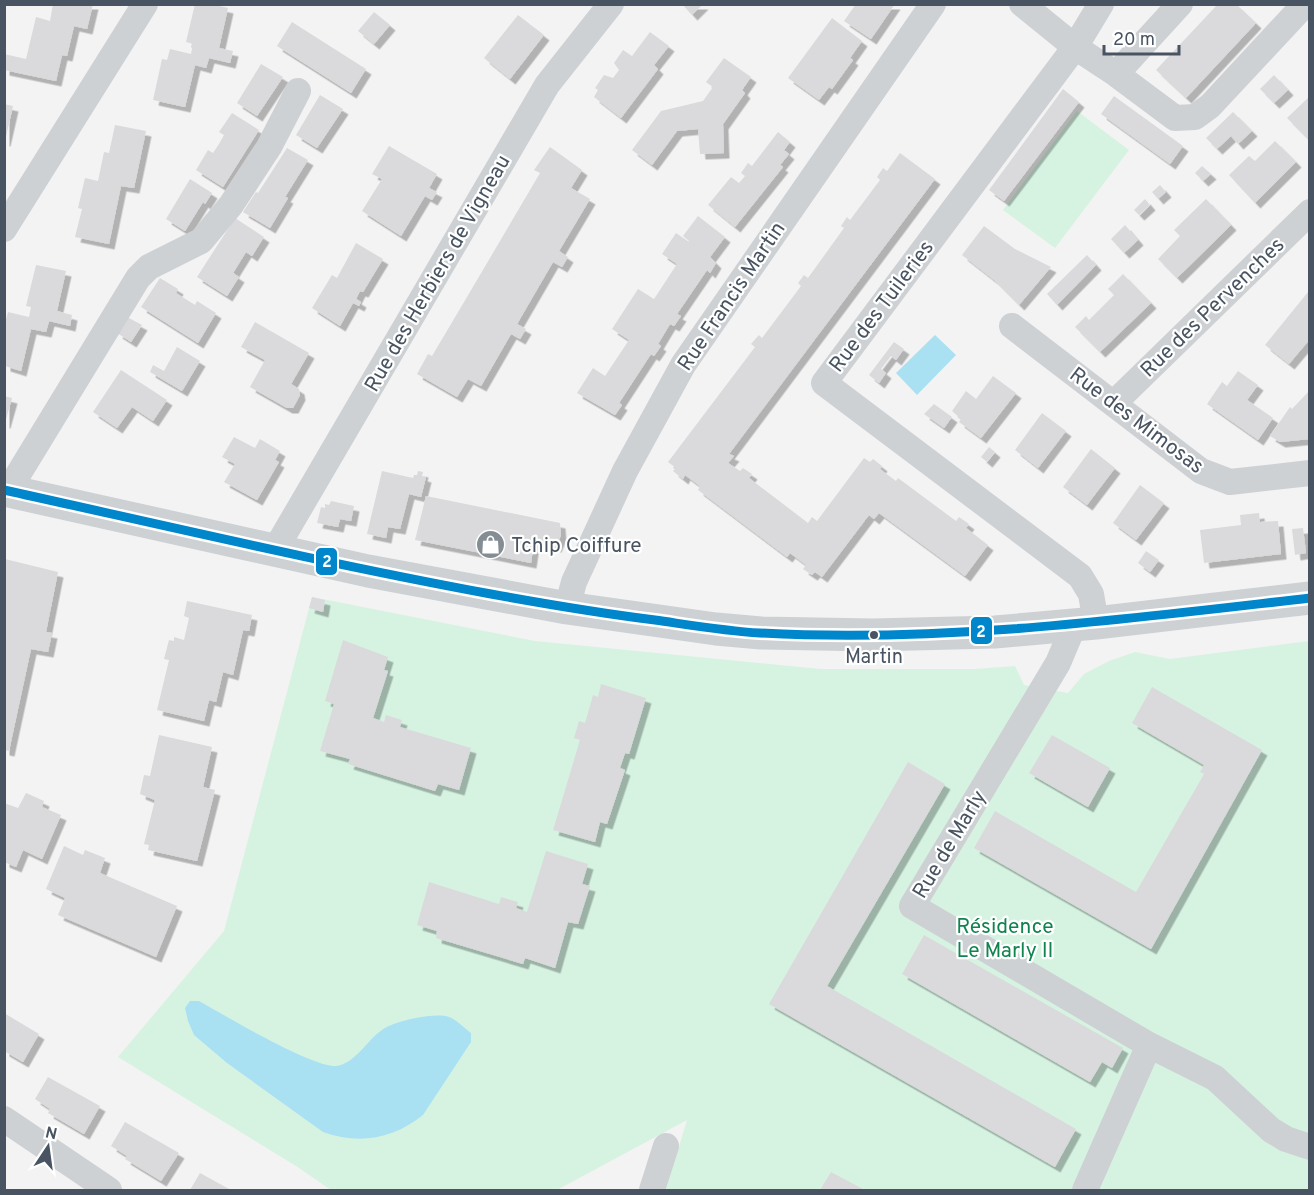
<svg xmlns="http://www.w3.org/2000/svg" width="1314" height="1195" font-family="Overpass,sans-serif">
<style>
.green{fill:#d6f3e2}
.water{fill:#a9e0f2}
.building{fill:#dadadc;filter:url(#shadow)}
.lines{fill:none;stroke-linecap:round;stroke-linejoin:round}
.minor{stroke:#ced1d4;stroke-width:26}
.tertiary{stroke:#ced1d4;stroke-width:33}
.bus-1-casing{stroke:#fff;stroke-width:14}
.bus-1{stroke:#0086cb;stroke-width:9}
.bus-dot{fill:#485461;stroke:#fff;stroke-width:2}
.labels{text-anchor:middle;stroke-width:4.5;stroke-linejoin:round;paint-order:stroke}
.bus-label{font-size:20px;fill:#485461;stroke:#fff}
.street-label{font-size:21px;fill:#485461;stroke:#fff}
.poi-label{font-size:21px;fill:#485461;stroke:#fff;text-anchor:start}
.park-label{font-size:21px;fill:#11834f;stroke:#fff}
.line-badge{stroke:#fff;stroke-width:2}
.badge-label{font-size:16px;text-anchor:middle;font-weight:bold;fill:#fff}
</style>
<defs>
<filter id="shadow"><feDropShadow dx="5.5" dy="5.5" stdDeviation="0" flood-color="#0004"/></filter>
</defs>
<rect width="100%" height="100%" fill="#f3f3f3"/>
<path class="green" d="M1077,111L1129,150L1055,248L1003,210Z
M312,597L535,641L821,669H975L1015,666L1024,685L1068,693L1084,674L1109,661L1135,652L1170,659L1309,641V1190H666L687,1120L557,1190H331L296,1166L118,1057L224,931Z"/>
<path class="water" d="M935,335L956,355L917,395L896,373Z
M190,1001H199C224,1015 311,1067 336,1066C355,1064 367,1040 382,1030C394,1021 434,1012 449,1017C457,1020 464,1028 471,1033V1042L423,1115C393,1139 359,1145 323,1132L227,1063L194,1035L188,1021L185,1008Z"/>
<path class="building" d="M53,4H93L87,29L74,26L67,56L62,55L56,81L4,70V54L26,59L36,17L50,21Z
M195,4H211L228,8L219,48L233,51L230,63L209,58L206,68L195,65L185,107L153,100L162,59L167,60L170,49L191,54L193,44L186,42Z
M682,4H703L692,15Z
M856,4H895L871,39L844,21Z
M1218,4H1236L1256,23L1186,98L1156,70Z
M374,12L390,25L374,44L358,31Z
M518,15L544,35L510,79L484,58Z
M832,18L862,41L850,58L853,60L832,89L829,87L819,100L788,78Z
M292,22L366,69L351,93L277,46Z
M650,32L669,46L654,65L658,69L621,118L594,97L598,90L595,88L604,75L613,78L619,70L614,63L623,50L632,56Z
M724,58L751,77L742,90L745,93L723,124L724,153L700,154L698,129L677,131L652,165L632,150L661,111L703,101L713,87L706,82Z
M261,64L283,77L257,116L237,103Z
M1274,75L1288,90L1274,103L1260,89Z
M1063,89L1079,102L1004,201L989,190Z
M320,95L343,109L317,148L296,135Z
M1114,96L1183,146L1170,164L1101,114Z
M1310,96V141L1287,118Z
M4,104L13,106L5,141H4Z
M1233,112L1252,131L1238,144L1231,136L1217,149L1206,138Z
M232,113L259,130L223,187L196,170L208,150L213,153L219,144L224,135L219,132Z
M115,125L146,131L134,188L121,186L109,244L75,237L82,209L78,208L85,178L98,181L104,152L109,153Z
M778,132L790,142L784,150L789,154L780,165L783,167L735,227L708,205L731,177L739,183L745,176L741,173L748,163L752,166Z
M1275,141L1296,162L1255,203L1229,175L1249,156L1255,161Z
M389,146L437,174L429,188L437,192L432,200L425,196L401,236L362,211L382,179L372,174Z
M550,147L582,170L571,188L590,199L559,251L568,257L562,267L553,262L517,324L526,329L520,339L511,334L481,386L468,379L457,397L417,374L428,354L432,356L467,297L540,173L534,170Z
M287,148L308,160L285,197L288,198L270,228L243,212L256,192L258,193Z
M900,153L935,179L729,454L734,456L728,463L740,471L743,468L752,474L749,478L808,523L812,517L817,521L864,458L870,462L873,459L882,466L880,469L896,481L898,478L956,521L959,517L969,524L966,528L988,545L965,576L879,513L874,519L869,515L822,577L815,572L812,575L803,569L806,565L790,553L787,557L698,490L700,486L685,475L683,479L673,471L676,468L668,462L755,347L751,344L759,335L762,338L801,286L798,283L804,275L808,278L844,228L841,226L847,217L850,220L880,180L877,177L883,168L887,171Z
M1202,166L1211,174L1203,181L1195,173Z
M190,179L212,193L205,204L203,202L185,231L166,219Z
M1160,185L1166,192L1158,199L1152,192Z
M1145,199L1150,205L1139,215L1134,210Z
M1206,199L1231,225L1177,278L1158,259L1180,236L1174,230Z
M698,216L725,237L710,257L716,263L710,273L707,270L677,314L681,316L674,326L670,324L658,344L661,346L654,356L651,354L619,403L622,405L615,415L577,393L593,368L605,376L629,340L612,329L638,289L654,299L677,264L662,254L676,233L695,246L683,236Z
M235,218L264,237L252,256L246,252L233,273L239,277L227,296L197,277Z
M1125,225L1138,240L1124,253L1111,239Z
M984,226L1015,249L1051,267L1019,305L994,280L962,255Z
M356,243L383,259L363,292L360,291L356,299L361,302L359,306L353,303L340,326L312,308L332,275L337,278Z
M1087,255L1096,265L1057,305L1047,294Z
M36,265L66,271L57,311L72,315L70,326L49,321L46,332L31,329L21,371L5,366V323L8,312L29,317L31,307L26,306Z
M1123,274L1151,303L1100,352L1075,327L1086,316L1089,320L1114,295L1108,289Z
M160,278L178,289L176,293L195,305L197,301L216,313L198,343L141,307Z
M1308,292L1310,294V339L1289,364L1265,345Z
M127,317L142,325L131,342L117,333Z
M255,322L309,353L291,384L299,389L300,395L293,408H287L250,387L265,360L241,347Z
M894,342L904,349L896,360L891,356L881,369L886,373L879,383L869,375Z
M177,347L200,361L182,391L150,372L153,365L164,371Z
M121,370L167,400L153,421L132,407L117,428L93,412Z
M1238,371L1258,385L1247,400L1273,418L1258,440L1207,404L1222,382L1227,386Z
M993,376L1016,393L981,438L959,422L961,419L952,411L966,391L976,399Z
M1310,390V439L1280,442L1270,436L1290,407L1292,409Z
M4,396L12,398L5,423H4Z
M934,404L952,417L944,428L924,414Z
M1042,413L1066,431L1038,468L1015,450Z
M234,437L255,448L260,439L280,451L275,460L279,462L257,500L224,482L235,464L222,457Z
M989,447L995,452L987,462L981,457Z
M1091,449L1115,468L1087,505L1063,487Z
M382,471L413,478L414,475H417L418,471L423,472L422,476L426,477L421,497L409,494L400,529L388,527L386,538L367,534Z
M1140,485L1164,503L1136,540L1113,523Z
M426,496L560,523L561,535L556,547L534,543L531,563L415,540Z
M331,501L354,506L351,521L340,519L338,527L317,523L321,507L325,508V504L329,505Z
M1259,513L1260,522L1278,521L1281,554L1204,563L1200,530L1241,525L1240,515Z
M1303,528L1306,553L1295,555L1292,529Z
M1146,551L1159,560L1150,572L1138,563Z
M5,559L58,572L46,632L52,633L48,652L31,649L9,751L4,750Z
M312,597L325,600L323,612L309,608Z
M187,601L252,615L249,631L243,630L233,675L223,672L216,702L209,700L204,721L157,710L169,660L164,659L169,640L174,641V637L184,640L189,618L184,616Z
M343,640L388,657L384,670L388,671L373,718L384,722L386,715L402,720L400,727L471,748L459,790L438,784L435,791L348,764L350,759L320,751L334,704L325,701Z
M601,684L646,698L629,754L625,753L620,768L625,770L607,824L600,822L595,842L553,830L580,740L574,738L579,721L585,723L593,695L598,697Z
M1152,687L1262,750L1151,949L974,848L995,811L1136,892L1204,774L1200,772L1204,765L1132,723Z
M159,735L212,747L203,787L215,790L197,861L148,850L149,845L144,844L155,800L140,794L144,775L150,776Z
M1052,735L1110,768L1088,807L1029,773Z
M908,762L945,784L827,986L1076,1129L1055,1167L769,1004Z
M26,793L44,801L42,807L61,815L42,859L23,850L16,867L4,862V803L18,808Z
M64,846L83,855L85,850L105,858L100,873L177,906L156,957L58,915L65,898L46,889Z
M546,851L588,864L582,884L590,886L578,924L568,922L555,968L525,958L523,964L436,938L437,931L417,925L429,882L499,904L501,897L518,902L516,908L527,912Z
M924,935L1123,1048L1112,1068L1102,1062L1090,1082L902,974Z
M4,1013L39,1034L23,1062L4,1051Z
M48,1077L100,1106L84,1134L48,1113L50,1109L35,1099Z
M125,1122L179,1153L161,1181L125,1159L127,1156L111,1146Z
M831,1172L865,1190H820Z
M200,1173L231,1190H190Z"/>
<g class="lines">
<path class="minor" d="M1022,4L1075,47L1116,74L1175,118L1195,117L1210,106L1305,4
M1116,74L1180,4
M4,229L145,4
M1012,326L1201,471L1230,482L1310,473
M1114,403L1310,212
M8,491L138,278L149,267L201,241L231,205L269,147L298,91
M275,550L547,85L611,4
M567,608L574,582L625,471L683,365L933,4
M1096,623L1091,594L1080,576L824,383L1075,47L1101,4
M1074,625L1058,663L912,906L1149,1045L1215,1078L1271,1130L1286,1139L1310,1147
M4,1119L109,1190
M652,1190L666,1146
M1085,1190L1149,1045"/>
<path class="tertiary" d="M4,490L368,571L567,608L716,629L761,633L873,635L995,632L1096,623L1310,598"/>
<defs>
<path id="bus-1" d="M4,490C167,526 328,564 491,594C546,604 600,613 655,620C690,625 725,631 760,633C945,643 1126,619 1310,598"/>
</defs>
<use href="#bus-1" class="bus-1-casing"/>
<use href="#bus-1" class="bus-1"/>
</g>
<defs>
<symbol id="shop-disc" viewBox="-11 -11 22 22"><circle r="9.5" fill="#848c94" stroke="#fff"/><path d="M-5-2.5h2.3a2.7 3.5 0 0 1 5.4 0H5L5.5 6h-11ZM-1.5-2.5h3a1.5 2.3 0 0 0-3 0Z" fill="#fff"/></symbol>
</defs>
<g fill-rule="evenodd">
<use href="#shop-disc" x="474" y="528" width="33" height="33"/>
</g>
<circle class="bus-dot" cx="874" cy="635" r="5"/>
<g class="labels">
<g class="bus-label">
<text x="874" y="663">Martin</text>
</g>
<g class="street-label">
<text transform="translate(437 273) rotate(-60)" y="7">Rue des Herbiers de Vigneau</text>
<text transform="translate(731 296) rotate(-56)" y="7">Rue Francis Martin</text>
<text transform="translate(881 306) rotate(-53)" y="7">Rue des Tuileries</text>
<text transform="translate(1212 307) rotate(-44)" y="7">Rue des Pervenches</text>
<text transform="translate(1137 420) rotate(37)" y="7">Rue des Mimosas</text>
<text transform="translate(949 844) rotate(-59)" y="7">Rue de Marly</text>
</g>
<g class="poi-label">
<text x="511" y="552">Tchip Coiffure</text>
</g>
<g class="park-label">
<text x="1005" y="933">Résidence<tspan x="1005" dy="24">Le Marly II</tspan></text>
</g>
</g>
<g class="line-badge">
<rect x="315" y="547" width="23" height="29" rx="6" fill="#0086cb"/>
<rect x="970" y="616" width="23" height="29" rx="6" fill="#0086cb"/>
</g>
<g class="badge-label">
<text x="327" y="567">2</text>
<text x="981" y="637">2</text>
</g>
<rect width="1314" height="1195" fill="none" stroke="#485461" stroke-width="12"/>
<g transform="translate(48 1147) rotate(13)" stroke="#ffffff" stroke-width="4.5" paint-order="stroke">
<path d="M0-4.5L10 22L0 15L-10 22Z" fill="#485461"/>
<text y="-9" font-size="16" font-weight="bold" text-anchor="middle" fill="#485461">N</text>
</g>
<path d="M1104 45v9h75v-9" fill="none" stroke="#485461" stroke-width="3"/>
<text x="1113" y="45" font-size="18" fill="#485461" stroke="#ffffff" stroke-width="4.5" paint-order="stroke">20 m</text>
</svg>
